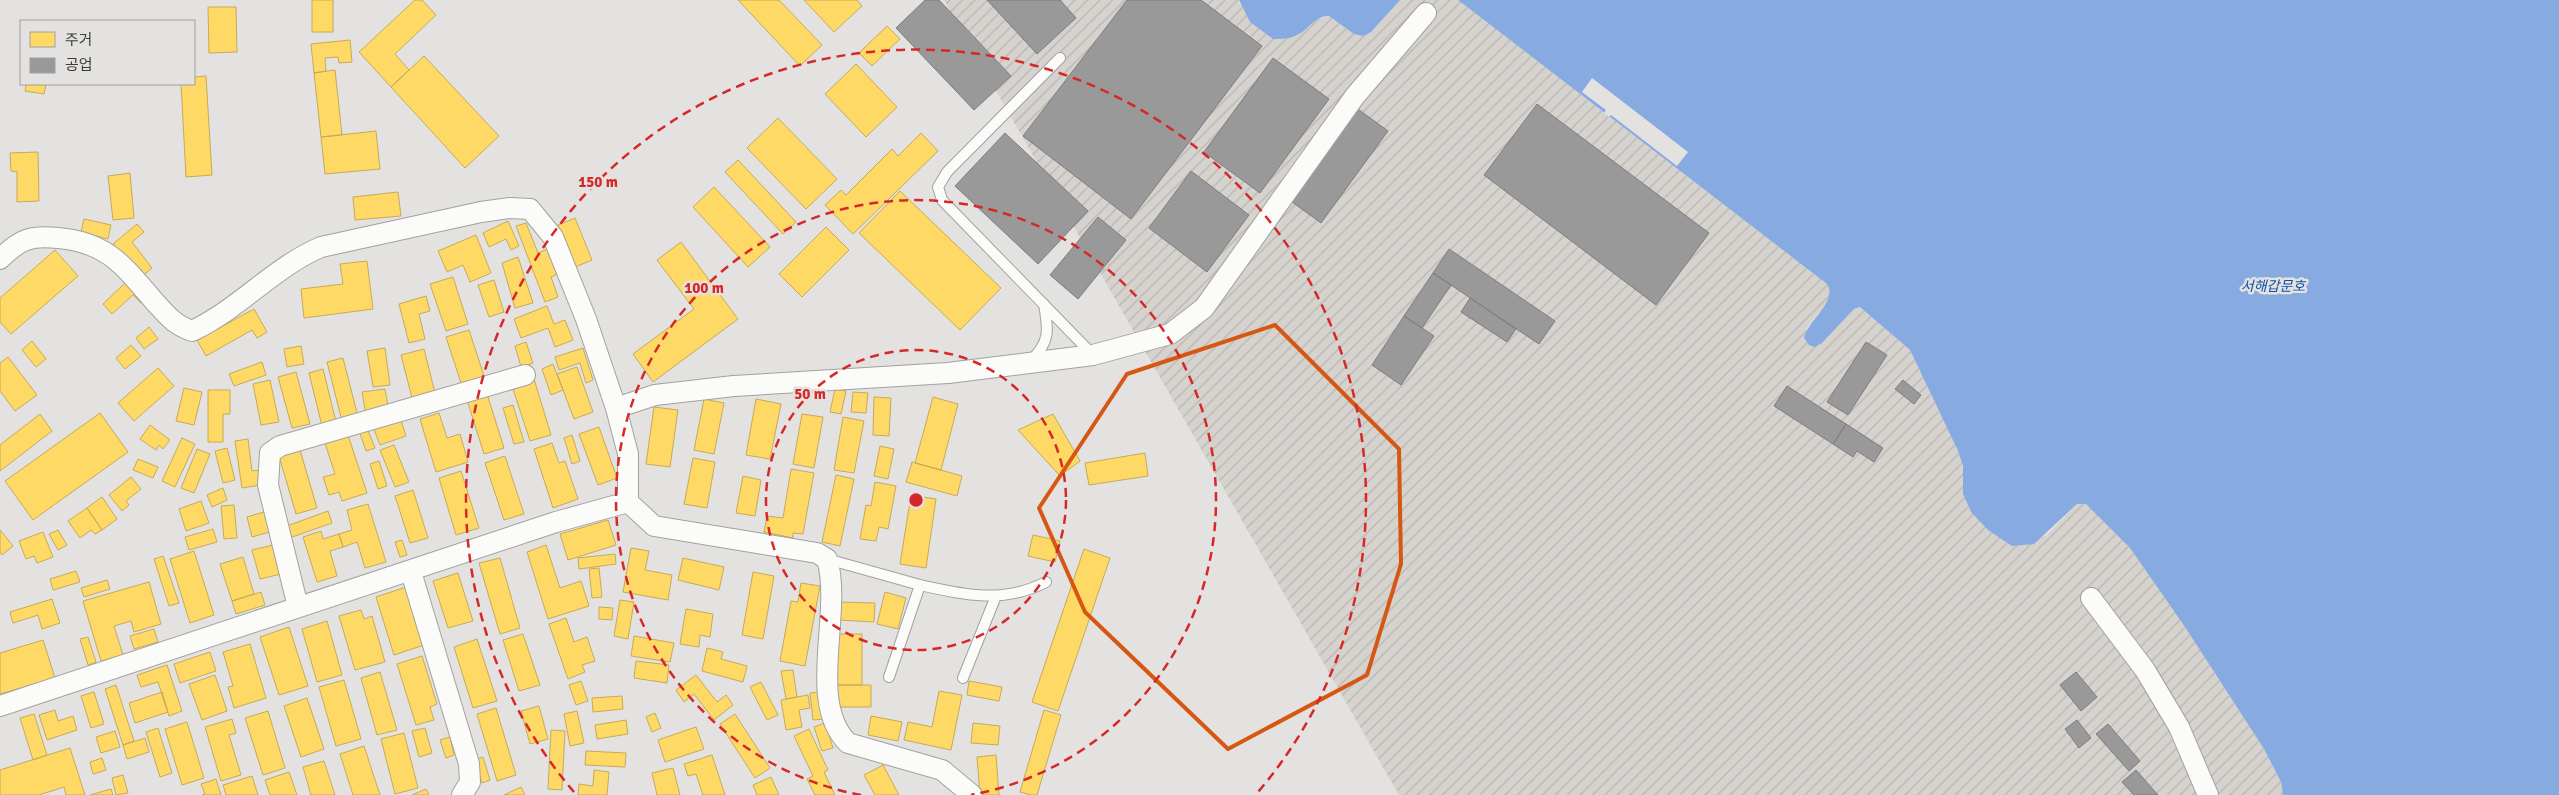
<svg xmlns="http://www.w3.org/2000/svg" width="2559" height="795" font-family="Signika,'Noto Sans KR',sans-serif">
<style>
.industrial{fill:url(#industrial-furrows)}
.water{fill:#87abe1}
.pier{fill:#e3e2e1}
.homes{fill:#ffd966;stroke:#c5aa59}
.industry{fill:#999;stroke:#7d7d7d}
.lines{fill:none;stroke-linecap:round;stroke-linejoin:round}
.lane-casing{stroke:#a2a1a0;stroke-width:12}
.street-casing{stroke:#a2a1a0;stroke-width:22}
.lane{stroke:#fbfbfa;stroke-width:10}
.street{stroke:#fbfbfa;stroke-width:20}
.marked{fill:none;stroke:#d75611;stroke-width:4;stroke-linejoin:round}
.ring{fill:none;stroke:#d62828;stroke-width:2.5;stroke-dasharray:9 6}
.labels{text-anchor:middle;stroke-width:5;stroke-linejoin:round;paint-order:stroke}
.water-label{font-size:14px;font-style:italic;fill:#0b4faa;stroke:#e4e2e0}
.centre{fill:#d62828;stroke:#e4e2e0;stroke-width:2.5}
.ring-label{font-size:15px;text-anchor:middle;font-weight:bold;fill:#d62828;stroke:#e4e2e0;stroke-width:5;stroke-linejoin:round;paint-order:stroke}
</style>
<defs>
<pattern id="industrial-furrows" width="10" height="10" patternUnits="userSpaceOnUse" patternTransform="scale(1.25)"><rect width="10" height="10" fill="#d6d2ce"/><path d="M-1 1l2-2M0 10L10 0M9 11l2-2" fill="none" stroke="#b9b5b2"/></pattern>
</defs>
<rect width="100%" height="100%" fill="#e3e2e1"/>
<path class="industrial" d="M944,0H1239V4L1308,28L1314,20L1330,16L1354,34L1371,32L1400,0H1458L1827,284L1831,289L1830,298L1806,329L1822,343L1854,309L1860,307L1910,350L1958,451L1963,466V494L1971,512L2046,536L2077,504H2086L2095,512L2130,548L2185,627L2264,749L2281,782L2283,795H1399Z"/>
<path class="water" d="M1239,0H1400L1371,32L1363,36L1354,34L1329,16C1314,16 1310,29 1297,35C1290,39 1281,39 1273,39L1250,22Z
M1458,0H2559V795H2283L2281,782L2264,749L2185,627L2130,548L2086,504H2077L2034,544L2012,546L1988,530L1971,512L1963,494V466L1958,451L1910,350L1860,307L1854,309L1822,343L1814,347L1809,345L1804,338C1808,320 1838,301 1827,284Z"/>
<path class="pier" d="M1592,78L1688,152L1677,166L1611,115L1609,117L1604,113L1606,110L1582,92Z"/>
<path class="homes" d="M312,0H333V32H312Z
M415,0H422L436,15L395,54L409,70L391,87L359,52Z
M738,0H779L822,45L800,66Z
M804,0H857L862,6L834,32Z
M208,7H236L237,52L209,53Z
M887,26L900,39L872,66L859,53Z
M350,40L352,62L339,63L338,57L325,58L326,71L314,73L311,44Z
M424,56L499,136L465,168L391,87Z
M856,64L897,107L866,137L825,94Z
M335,70L342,135L321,137L314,73Z
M206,76L212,175L186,177L181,84H194V77Z
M26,84H46L44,94L25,91Z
M778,118L837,179L806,209L747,148Z
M376,131L380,169L325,174L321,137Z
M921,133L938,151L853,234L825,205L841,190L846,195L892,149L898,156Z
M38,152L39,201L17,202V172L11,171L10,153Z
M738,160L796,222L783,234L725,172Z
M130,173L134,218L113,220L108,176Z
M714,187L770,247L748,267L693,207Z
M900,191L1001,288L960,330L859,233Z
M398,192L401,216L355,220L353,197Z
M575,218L592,260L575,267L558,225Z
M84,219L111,225L108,239L81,232Z
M508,221L519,246L511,250L506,239L489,247L483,233Z
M526,223L538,253L548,249L558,274L551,277L558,297L545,302L516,226Z
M137,224L144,232L132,242L152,268L141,277L113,244Z
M826,227L849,250L802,297L779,274Z
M476,235L491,273L470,282L463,265L447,272L438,251Z
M681,242L738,319L653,382L633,354L694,309L657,260Z
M55,250L78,276L11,334L0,322V298Z
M518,257L533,303L515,308L502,263Z
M367,261L373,309L304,318L301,289L343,284L340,264Z
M453,277L468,324L446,331L430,284Z
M128,280L145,299L141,303L133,295L112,314L103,304Z
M494,280L504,312L489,317L478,285Z
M426,296L430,311L419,314L425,339L409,343L399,304Z
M547,306L554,324L565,320L573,340L555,347L548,328L521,338L514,319Z
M254,309L267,332L257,338L252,330L206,356L197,340Z
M149,327L158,339L144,349L136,338Z
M469,330L485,379L462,386L446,337Z
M32,341L46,359L36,367L22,350Z
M526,342L533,363L521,367L515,346Z
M131,345L141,356L125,369L116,358Z
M301,346L304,364L287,367L284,349Z
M385,348L390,385L373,387L367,351Z
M583,348L593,380L586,383L580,363L559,370L555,357Z
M424,349L435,393L412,398L401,355Z
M8,357L37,395L15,411L0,391V363Z
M343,358L358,417L342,421L327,362Z
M262,362L266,375L234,386L229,374Z
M553,364L563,390L551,395L542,369Z
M577,367L593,412L574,419L557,374Z
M158,368L174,386L134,421L118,403Z
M323,369L336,422L322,426L309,373Z
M296,372L310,424L292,428L278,377Z
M534,379L551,435L530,441L512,386Z
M270,380L279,422L261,425L253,384Z
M184,388L202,392L194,425L176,421Z
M385,389L389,411L366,415L362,392Z
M835,389L846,391L841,414L830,412Z
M208,390H230V414H223V442H208Z
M853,392L868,393L866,413L851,412Z
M487,394L504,448L484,454L467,400Z
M874,397L891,398L889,436L873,435Z
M933,397L958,404L941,470L915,463Z
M704,399L724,403L714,454L694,450Z
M756,399L781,404L770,459L746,455Z
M513,405L524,442L514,444L503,408Z
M654,407L678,410L670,467L646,464Z
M100,413L128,452L33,520L5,481Z
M439,413L447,438L460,434L468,462L436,472L420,419Z
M40,414L52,431L0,471V445Z
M802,414L823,417L814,468L793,464Z
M1053,414L1080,461L1060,476L1018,430Z
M400,417L406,436L380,445L373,427Z
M843,417L864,421L854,473L834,470Z
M150,425L170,440L163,449L159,445L156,450L140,439Z
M599,427L617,478L598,485L579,434Z
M367,428L375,448L366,451L359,431Z
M348,435L367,493L342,501L339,492L329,495L323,477L335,474L325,443Z
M572,435L580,461L572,464L564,438Z
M182,438L195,444L175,487L162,481Z
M248,439L252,471L259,470L261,485L242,488L235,441Z
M552,443L559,463L565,461L578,499L553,508L534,449Z
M394,445L409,482L395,487L380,450Z
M880,446L894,449L888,479L874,476Z
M227,448L235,480L223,483L215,451Z
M197,449L210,454L194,493L181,488Z
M300,450L317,508L296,514L279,456Z
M1145,453L1148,476L1089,485L1085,463Z
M505,456L524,514L504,520L485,463Z
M693,458L715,462L707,508L684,504Z
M138,459L158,467L153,478L133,470Z
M379,461L387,486L378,489L370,464Z
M912,462L962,476L957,496L906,482Z
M791,469L814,473L803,534L793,533V538L764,532L767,516L783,518Z
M461,471L479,528L456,535L439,478Z
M836,475L854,479L840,546L822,542Z
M743,476L761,480L755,516L736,513Z
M131,477L141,489L126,501L129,505L122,511L109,495Z
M875,482L896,486L888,529L879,527L876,541L860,539L866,505L871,506Z
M223,488L227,500L212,507L207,495Z
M413,490L428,538L410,543L395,496Z
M911,495L936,499L926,568L900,564Z
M102,497L117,519L102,530L87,508Z
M201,501L209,523L186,531L179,509Z
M368,504L386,562L365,568L357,542L343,547L339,534L352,530L347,510Z
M234,505L237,538L224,539L221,506Z
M87,508L102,530L95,534L91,530L80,538L68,521Z
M267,511L273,531L252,537L247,517Z
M328,511L332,523L292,537L287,526Z
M608,520L616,545L568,560L560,534Z
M213,529L217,542L189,550L185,537Z
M0,530L13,546L2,555L0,552Z
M58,530L67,545L58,550L49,534Z
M321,531L323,539L339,534L343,547L330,551L337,576L317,582L303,537Z
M43,532L53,557L37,563L34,556L26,559L19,541Z
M1033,535L1060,541L1055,562L1028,556Z
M402,540L407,555L400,557L395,542Z
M273,545L281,574L260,579L252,550Z
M546,545L560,588L581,581L589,606L548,619L527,552Z
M631,548L649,551L645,570L672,575L668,600L623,592Z
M1084,549L1110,558L1058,711L1032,702Z
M194,551L214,615L190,623L170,559Z
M615,554L616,564L579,569L578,558Z
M163,556L179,603L169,606L154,559Z
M243,557L254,594L232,601L220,564Z
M500,558L520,628L500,634L479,563Z
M683,558L724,567L719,590L678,580Z
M599,568L602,597L592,598L589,569Z
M76,571L80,582L53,590L50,579Z
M753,572L774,576L763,639L742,635Z
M458,573L473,621L448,628L433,581Z
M107,580L110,589L84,597L81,588Z
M149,582L161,624L134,632L131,621L114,626L123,655L101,661L83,601Z
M801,583L820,586L805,666L780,661L791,601L798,602Z
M406,587L424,645L394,655L376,597Z
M261,592L265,605L236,614L232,601Z
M885,592L906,598L898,629L877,624Z
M52,599L60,623L42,629L38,615L13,623L10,612Z
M620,600L634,602L628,639L614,636Z
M838,602L875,603L874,622L838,620Z
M599,607L613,608L612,620L599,619Z
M686,609L713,614L710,637L700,635L699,647L680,644Z
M361,610L364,619L372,616L385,662L355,670L339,616Z
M566,618L574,642L587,637L595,661L582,665L585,672L568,679L549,624Z
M327,621L342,675L317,682L302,629Z
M289,627L308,686L279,695L260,637Z
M154,629L158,642L134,649L130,636Z
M523,634L540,685L519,691L503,640Z
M838,634H862V685H837Z
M634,636L674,643L670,662L631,656Z
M88,637L96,662L88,665L80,639Z
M477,639L497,701L473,708L454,647Z
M43,640L55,678L0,694V653Z
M250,644L266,698L234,708L228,687L233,686L223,652Z
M707,648L723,652L721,659L747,666L743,682L702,671Z
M210,652L216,671L180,683L174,664Z
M422,656L437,704L430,707L434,720L416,725L397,664Z
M636,661L669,665L667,683L634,678Z
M167,665L182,711L169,716L158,682L141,687L137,675Z
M793,670L797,697L786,699L781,671Z
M380,672L397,730L377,735L361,678Z
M215,675L227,711L202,720L189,684Z
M696,675L717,702L726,695L733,705L714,720L694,694L684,702L676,690Z
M344,680L361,739L336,746L319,687Z
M581,681L588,701L576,705L569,685Z
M969,681L1002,687L999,701L967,695Z
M761,682L778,715L767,720L750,687Z
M116,685L134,741L123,745L105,689Z
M837,685H871V707H837Z
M939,691L962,695L951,750L904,740L908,722L932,727Z
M94,692L104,724L91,728L81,696Z
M162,692L168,712L135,723L129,703Z
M823,692L826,719L813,720L810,693Z
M808,695L810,708L799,710L802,727L786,730L781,700Z
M622,696L623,709L593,712L592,698Z
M307,698L324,749L301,757L284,706Z
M539,706L548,739L530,744L521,711Z
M496,708L516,775L497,781L477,714Z
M55,710L58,721L73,716L77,730L47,740L39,715Z
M1044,710L1061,715L1037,795H1031L1020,792Z
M268,711L285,768L263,775L245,718Z
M577,711L584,743L570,746L564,714Z
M655,713L661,728L652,732L646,717Z
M34,714L47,755L33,760L20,718Z
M735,714L770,768L755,778L720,724Z
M871,716L902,722L898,741L868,735Z
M232,719L236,733L229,735L241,775L221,781L205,727Z
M626,720L628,734L597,739L595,725Z
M187,722L204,778L182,785L165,729Z
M825,723L833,748L822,751L814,727Z
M973,723L1000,726L998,745L971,743Z
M696,727L704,749L665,762L658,740Z
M158,728L172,773L160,777L146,732Z
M425,728L432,753L419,757L412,731Z
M809,729L828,770L824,772L835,795H815L807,779L813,776L794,736Z
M551,730L565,731L562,790L548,789Z
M115,731L120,747L101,753L96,737Z
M404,733L418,788L395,794L381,739Z
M450,737L454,755L446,758L440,740Z
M145,738L149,752L127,759L123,745Z
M364,746L380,795H353L340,754Z
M70,748L85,795H66L64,787L39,795H0V770Z
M586,751L626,753L625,767L585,765Z
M712,755L725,795H703L696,774L688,776L684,764Z
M996,755L999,795H980L977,757Z
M483,757L490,780L482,783L474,760Z
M102,758L106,770L93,774L90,762Z
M324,761L335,795H311L303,767Z
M883,765L899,795H875L864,775Z
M673,768L680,795H657L652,773Z
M594,770L609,772L607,795H578L579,784L593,786Z
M289,772L297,795H270L265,780Z
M123,775L128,793L116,795L112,778Z
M252,776L258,795H226L223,785Z
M771,777L779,795H757L753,785Z
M216,779L221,795H202L205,794L201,784Z
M521,787L525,795H504Z
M111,789L113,795H90Z
M426,789L429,795H412Z"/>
<path class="industry" d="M925,0H939L1011,76L974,110L896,28Z
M987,0H1060L1076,18L1037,54Z
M1127,0H1201L1262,46L1131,219L1023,136Z
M1273,58L1329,99L1260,193L1204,152Z
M1537,104L1709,233L1656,305L1484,175Z
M1355,107L1388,131L1321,223L1288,199Z
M1005,133L1088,211L1038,264L955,186Z
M1191,171L1249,215L1207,272L1149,228Z
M1098,217L1126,240L1078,299L1050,275Z
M1449,249L1555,321L1539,344L1433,273Z
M1433,273L1451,285L1422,328L1404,316Z
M1470,298L1516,329L1507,342L1461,312Z
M1404,316L1434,336L1401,385L1372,365Z
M1866,342L1887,355L1848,415L1827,402Z
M1903,380L1921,395L1914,404L1895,389Z
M1787,386L1846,424L1833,444L1774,406Z
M1846,424L1883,448L1874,462L1857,451L1853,457L1833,444Z
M2076,672L2097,697L2081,711L2060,685Z
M2077,720L2091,738L2079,748L2065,729Z
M2108,724L2140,761L2129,771L2096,734Z
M2136,770L2158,795H2134L2122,782Z"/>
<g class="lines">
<defs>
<path id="lane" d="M1060,58L947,172L938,187L942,200L1093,355
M1031,360C1051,342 1048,328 1044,304
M827,559L920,585L889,677
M920,585C965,595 1003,604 1046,582
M963,678L996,596"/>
<path id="street" d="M0,259C20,239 31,235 58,238C107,242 124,266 154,301C168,316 173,324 192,331C239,309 274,267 321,247L481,212L510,208L530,209L553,237L586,319L616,408L628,454V502
M616,408L655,395L734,386L948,373L1093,355L1170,334L1204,308L1355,96L1426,13
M411,572L469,764L470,782L462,795
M2091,598L2145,670L2179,727L2208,795
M298,607L268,485L270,453L280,446L525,375
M0,706L556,522L628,502L654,526L817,553L827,559C843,613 806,702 848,743L942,770L972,795"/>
</defs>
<use href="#lane" class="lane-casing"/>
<use href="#street" class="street-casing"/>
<use href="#lane" class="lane"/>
<use href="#street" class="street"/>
</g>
<path class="marked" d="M1275,325L1399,449L1401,564L1367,675L1228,749L1085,612L1039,508L1127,374Z"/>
<g class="ring">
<circle cx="916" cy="500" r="150"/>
<path d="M861 795A300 300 0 1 1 971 795"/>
<path d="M574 792A450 450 0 1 1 1258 792"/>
</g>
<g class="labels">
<g class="water-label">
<text x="2273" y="291">서해갑문호</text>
</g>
</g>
<circle cx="916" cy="500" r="8" class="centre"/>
<g class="ring-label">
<text x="598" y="187">150 m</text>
<text x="704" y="293">100 m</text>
<text x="810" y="399">50 m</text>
</g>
<rect x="20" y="20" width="175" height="65" fill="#e4e2e0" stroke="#a1a09e"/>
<rect x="30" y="32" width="25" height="15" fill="#ffd966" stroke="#a1a09e"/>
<text x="65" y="45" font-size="15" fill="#3d3d3c">주거</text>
<rect x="30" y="58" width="25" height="15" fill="#999999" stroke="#a1a09e"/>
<text x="65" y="70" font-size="15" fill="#3d3d3c">공업</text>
</svg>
